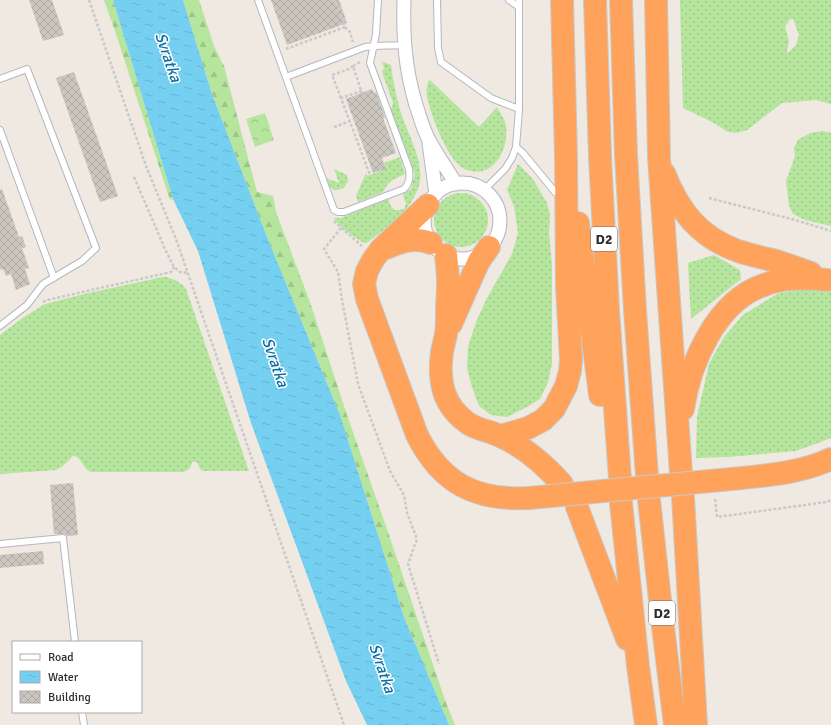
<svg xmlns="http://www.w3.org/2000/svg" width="831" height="725" font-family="Signika,sans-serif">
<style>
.grass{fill:url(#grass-dots);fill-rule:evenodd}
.forest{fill:url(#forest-firs)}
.park{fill:url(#park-crowns)}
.water{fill:url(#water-ripples)}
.building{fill:url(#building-cross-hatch)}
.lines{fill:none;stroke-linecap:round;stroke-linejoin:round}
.service-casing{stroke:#b4b7c1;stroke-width:8}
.minor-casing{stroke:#b4b7c1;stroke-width:15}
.motorway-casing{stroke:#c9c9c9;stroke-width:24}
.path{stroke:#c9c9c9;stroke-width:2.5;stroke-dasharray:3 2;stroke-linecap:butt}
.service{stroke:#fff;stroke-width:6}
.minor{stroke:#fff;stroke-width:13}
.motorway{stroke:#ffa35c;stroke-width:22}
.motorway-bridge-casing{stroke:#c9c9c9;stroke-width:24;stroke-linecap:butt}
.motorway-bridge{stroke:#ffa35c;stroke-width:22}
.labels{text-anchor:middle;stroke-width:3;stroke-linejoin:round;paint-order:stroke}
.shield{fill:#fff;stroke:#6d6d6d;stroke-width:1}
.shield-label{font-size:14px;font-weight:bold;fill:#2e2e2e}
.water-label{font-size:16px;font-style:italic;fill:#0d6fa3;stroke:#fff}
</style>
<defs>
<pattern id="grass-dots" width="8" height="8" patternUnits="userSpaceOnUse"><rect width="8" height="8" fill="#b6e59e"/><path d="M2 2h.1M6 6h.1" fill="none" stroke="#9dc588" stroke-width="1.8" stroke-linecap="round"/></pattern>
<pattern id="forest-firs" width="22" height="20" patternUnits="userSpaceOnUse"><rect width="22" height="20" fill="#b6e59e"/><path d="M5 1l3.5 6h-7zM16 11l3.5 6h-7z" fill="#9dc588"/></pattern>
<pattern id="park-crowns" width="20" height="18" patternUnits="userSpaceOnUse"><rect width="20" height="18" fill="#b6e59e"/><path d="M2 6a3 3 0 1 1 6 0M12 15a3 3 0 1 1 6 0" fill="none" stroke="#9dc588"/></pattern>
<pattern id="water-ripples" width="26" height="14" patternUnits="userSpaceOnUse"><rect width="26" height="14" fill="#75cff0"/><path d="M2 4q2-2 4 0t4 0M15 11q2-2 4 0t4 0" fill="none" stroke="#66b2ce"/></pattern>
<pattern id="building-cross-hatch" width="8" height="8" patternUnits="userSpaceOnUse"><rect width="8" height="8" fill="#cbc7bf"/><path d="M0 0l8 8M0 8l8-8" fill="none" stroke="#afaba4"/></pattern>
</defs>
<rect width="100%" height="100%" fill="#efe9e1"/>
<path class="grass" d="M680,0H831V104L816,100L782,103L747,130L737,133L728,132L714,123L683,108ZM790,19H793L799,35L796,45L788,53L787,51L789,41L785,27Z
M382,62L386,63L391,65C393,81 396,97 401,113C407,131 419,153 420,171C422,184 415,198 407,208C398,220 380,232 368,242L365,243L362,242C352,235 340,228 334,218H341L388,199L391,206L394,210H399L404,209L406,204L403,194L411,189L415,174L391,110L393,103L382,72L384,68Z
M430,80L479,127L497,107C500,113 505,119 506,126C509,149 494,179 467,170C448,164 431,115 427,97C426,92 427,87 428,82Z
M823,131L831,133V226L805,220L793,214L789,205L786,181L795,156L794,148L798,140L810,133Z
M400,157L405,174C393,180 390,179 383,192L358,202L356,196L366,173L367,176L386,169L384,163Z
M518,164L533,179L547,203L550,215L549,234L552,264V364L548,382L540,399L527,407L507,417L491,415L479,406L472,387L467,368L468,347L476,322L487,298L512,254L518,233L514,206L507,190Z
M334,169L347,175L348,181L344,188C332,193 330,188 326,178L339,183Z
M434 220a27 27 0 1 1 54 0a27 27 0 1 1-54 0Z
M714,255L740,270L741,279L691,319L688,263Z
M163,277C173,277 180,282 186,289L249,471H203L200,469L197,462H192L190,468L184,472H91C83,469 82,457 73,456L63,466L56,470L0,474V335L24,317L45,304L88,293Z
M810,287L831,292V438L796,451L729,457L696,458L697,417L709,364L724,337L743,315L777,294Z"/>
<path class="forest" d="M104,0H113L173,199L170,200L115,31Z
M183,0H199L214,46L224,66L257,192L273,196L276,212L310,302L347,415L388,532L445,700L455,725H449L404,617L340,415L267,237L212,94Z"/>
<path class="park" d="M265,113L274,140L255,147L246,119Z"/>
<path class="water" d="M113,0H183L212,94L267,237L340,415L404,617L449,725H367L346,681L251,423L198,251L173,199Z"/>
<path class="building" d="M29,0H52L64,35L43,41Z
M271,0H339L347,23L287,45Z
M74,72L118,196L100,202L56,78Z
M372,89L374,93L376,92L385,117L383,118L396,153L382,158L386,169L373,173L346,99Z
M2,189L19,237L22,236L26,247L22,248L29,268L25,269L30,284L16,290L11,274L6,276L3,269L0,270V190Z
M73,483L78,535L67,536L65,534H54L50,485Z
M43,551L44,564L0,568V555Z"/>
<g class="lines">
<defs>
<path id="service" d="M258,0L334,210L338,212H344L404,189C410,183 410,177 409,169L370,63L376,34L378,0
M437,0L438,48L441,62L491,98L519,109
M509,0L519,7
M286,77L365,47C378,45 391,46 404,45
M0,79L27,69L96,248L82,261L43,284L27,305L0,326
M0,130L54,278
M516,147L523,153L555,192
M484,190L505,169L512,158L516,147L519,109V0
M0,544L63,538L75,642
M82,712L84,725"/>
<path id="minor" d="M404,0C403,37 405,69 416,105C420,117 423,129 429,140C437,155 447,169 456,184
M429,143L436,194
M424 221a38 38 0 1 1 76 0a38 38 0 1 1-76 0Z"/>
<path id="motorway" d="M595,0L600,157L608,310L620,479
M621,0L626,155L635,310L647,476
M656,0L659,158L681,473
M664,173C679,211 699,237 738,251C750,255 764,258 776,261C788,265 800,269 811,273
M428,205L381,249L373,260L367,271L364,284L367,299L417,435C441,483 475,501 529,498
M578,223L600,395
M386,248C403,241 413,237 431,243
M446,255C447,264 448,273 448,282C448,293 447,303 447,313C447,320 447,327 446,334C445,340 443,346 442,352C438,382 443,406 469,424C479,430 490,431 500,436C525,447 544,464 562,484
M451,324L474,272L479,261L489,247
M683,409C690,363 716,301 764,285C784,277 805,278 827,280
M500,436L528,428L543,420L554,409L566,386L570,371L571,360L567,286L566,157L562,0
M742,478C772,475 803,472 831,459
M683,497L696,725
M649,500L663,627L675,725
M621,503L638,666L646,725
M577,507L627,639"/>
</defs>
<use href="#service" class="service-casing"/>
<use href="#minor" class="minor-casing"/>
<use href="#motorway" class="motorway-casing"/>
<path class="path" d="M89,0L146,166L176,239L344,725
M345,27L350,32L353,42
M286,49L345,27L335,0
M360,62L353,66L362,93
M362,91L341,98L370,175
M341,98L332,75L349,69L353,66
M334,127L353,120
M134,177L165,249L174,267L180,272L188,273
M709,198L795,220L831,231
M334,221L336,223L362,246
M341,228L324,249L338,272L342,300L358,384L390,471L404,495L407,513L417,539L408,564L439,664
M43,302L47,300L171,272L174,267
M715,499L717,517L827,502L831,500"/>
<use href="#service" class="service"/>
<use href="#minor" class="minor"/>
<use href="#motorway" class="motorway"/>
<defs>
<path id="motorway-bridge" d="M529,498L742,478"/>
</defs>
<use href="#motorway-bridge" class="motorway-bridge-casing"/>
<use href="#motorway-bridge" class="motorway-bridge"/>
</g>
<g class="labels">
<g class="shield">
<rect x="591" y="227" width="26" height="24" rx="3"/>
<rect x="649" y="601" width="26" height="24" rx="3"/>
</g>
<g class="shield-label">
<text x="604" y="244">D2</text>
<text x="662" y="618">D2</text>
</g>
<g class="water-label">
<text transform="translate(169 57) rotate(71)" y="6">Svratka</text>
<text transform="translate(276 362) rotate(71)" y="6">Svratka</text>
<text transform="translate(383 668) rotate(71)" y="6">Svratka</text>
</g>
</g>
<rect x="12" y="641" width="130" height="72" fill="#ffffff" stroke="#ababab"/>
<rect x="20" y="654" width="20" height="6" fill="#ffffff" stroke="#ababab"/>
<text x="48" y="661" font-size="12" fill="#2e2e2e">Road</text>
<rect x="20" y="671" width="20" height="12" fill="url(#water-ripples)" stroke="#ababab"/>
<text x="48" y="681" font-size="12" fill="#2e2e2e">Water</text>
<rect x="20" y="691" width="20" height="12" fill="url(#building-cross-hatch)" stroke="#ababab"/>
<text x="48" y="701" font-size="12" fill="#2e2e2e">Building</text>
</svg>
